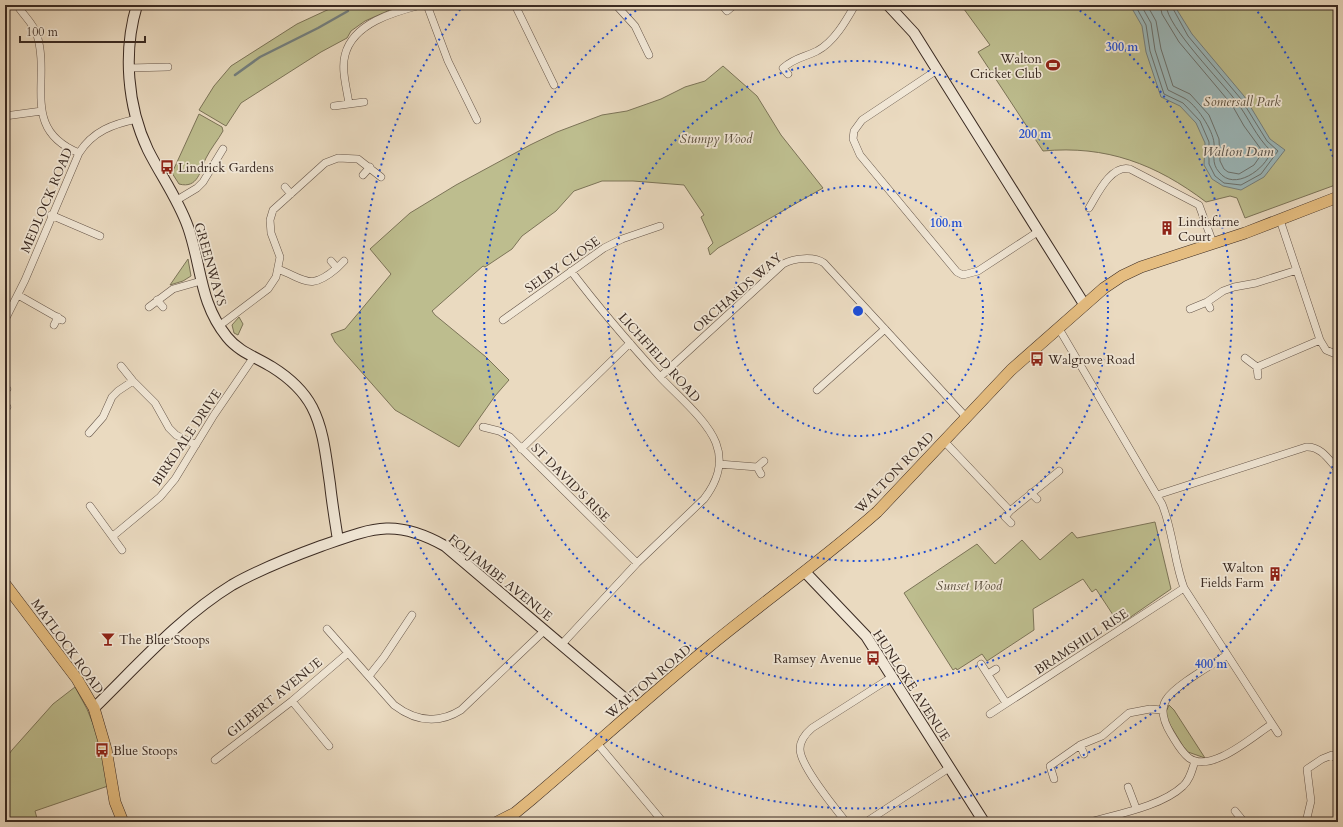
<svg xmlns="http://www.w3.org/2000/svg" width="1343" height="827" font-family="Cardo,serif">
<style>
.green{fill:#bdbd8e;stroke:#7c7458}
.water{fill:#9bb8bb;stroke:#747f7e}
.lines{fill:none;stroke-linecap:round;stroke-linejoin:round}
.shore{stroke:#6a716e;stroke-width:1}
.stream{stroke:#747f7e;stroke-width:2.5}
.street-casing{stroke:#66564a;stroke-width:8}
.secondary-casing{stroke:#3a2a22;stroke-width:12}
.primary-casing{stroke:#3a2a22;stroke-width:12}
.street{stroke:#f1e7d6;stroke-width:7}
.secondary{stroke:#f1e7d6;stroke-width:10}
.primary{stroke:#e5bd80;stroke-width:11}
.ring{fill:none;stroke:#1d4ed8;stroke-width:2;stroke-dasharray:2 4}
.labels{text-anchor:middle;stroke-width:3.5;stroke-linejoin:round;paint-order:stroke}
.poi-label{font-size:13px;fill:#3a2a22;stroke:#f1e7d6;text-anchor:start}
.park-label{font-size:13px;font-style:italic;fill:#5b4f3d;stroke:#f1e7d6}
.street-label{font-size:13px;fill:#3a2a22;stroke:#f1e7d6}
.water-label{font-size:14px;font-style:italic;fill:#524e48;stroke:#f1e7d6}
.centre{fill:#1d4ed8;stroke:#f1e7d6;stroke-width:2}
.ring-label{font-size:12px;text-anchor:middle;font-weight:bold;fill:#1d4ed8;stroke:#f1e7d6;stroke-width:3.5;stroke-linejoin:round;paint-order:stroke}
</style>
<rect width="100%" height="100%" fill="#eadac0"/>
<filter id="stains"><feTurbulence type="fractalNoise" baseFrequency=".005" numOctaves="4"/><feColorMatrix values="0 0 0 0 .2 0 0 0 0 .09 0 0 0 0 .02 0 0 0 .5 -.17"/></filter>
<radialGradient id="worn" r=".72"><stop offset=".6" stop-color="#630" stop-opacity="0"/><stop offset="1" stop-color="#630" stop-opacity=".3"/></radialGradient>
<path class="green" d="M338,5H401L365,21L351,31L347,38L321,52L241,103L226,126L199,110L214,86L231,66L297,24Z
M961,5H1338V184L1245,218L1237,198L1230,196L1206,202C1156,164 1106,145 1043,151L978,52L990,45Z
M723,66L757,96L781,135L823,188L718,248L710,255L708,248L713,243L701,217L704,215L684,185L633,181H602L574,191L556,211L522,236L512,249L485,267L483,266L432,311L435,315L486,357L509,380L495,396L459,447L395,410L335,342L331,334L345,329L391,274L370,249L410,213L456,185L530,145L557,132L602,115L627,111L661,99L685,87L705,81Z
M199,114L222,127L223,131C218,140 211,148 206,158C200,171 198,189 179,184L172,173Z
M188,259L191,276L183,281L170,285Z
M239,317L243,324L238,335L234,333L232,325Z
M1155,522L1171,589L1122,623L1117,621L1096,589L1092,592L1083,579L1033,609L1034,630L987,661L982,654L957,670L956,668L953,670L904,593L977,544L995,564L1022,540L1040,560L1072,532L1077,538Z
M75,687L87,709L100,741L108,786L35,811L38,822H5V760L12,750L53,704Z
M1169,705L1174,710L1205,758L1188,752L1183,746L1167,720L1166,712Z"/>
<path class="water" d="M1130,5H1174L1192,34L1244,96L1270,139L1285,150L1264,177L1241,190L1223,186L1212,179L1204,165L1205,143L1196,123L1180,106L1161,97L1146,52L1142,26Z"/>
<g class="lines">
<path class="shore" d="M1135,5L1146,25L1150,51L1164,94L1183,103L1200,121L1209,142V164L1215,176L1224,183L1241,185L1261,174L1278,151L1267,141L1241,99L1188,36L1171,5
M1141,5L1151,23L1155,50L1168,90C1173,93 1179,95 1184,98C1196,104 1213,130 1214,143C1215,154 1211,163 1219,172C1234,192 1266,169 1271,151C1256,137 1249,118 1236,101C1222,82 1167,27 1166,5
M1147,5L1156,21L1161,49L1173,86L1190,94L1209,115L1219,139L1220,161L1224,169L1228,172L1239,174L1254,165L1263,152L1244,126L1232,105L1179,42L1162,14L1160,5"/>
<path class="stream" d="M235,75L260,57L318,28L348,11"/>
<defs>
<path id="street" d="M17,5C23,15 34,24 37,35C51,81 20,129 79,153
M427,5L448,61L477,120
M515,5L554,85
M616,5L635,26L649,55
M722,5L727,11L733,6
M292,6L293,5
M129,68L168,67
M937,70L862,120L854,131L853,139L860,155L957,272L963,275L978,271L1039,231
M788,74L783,68C796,57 803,58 817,51C834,42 846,21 855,5
M349,104C347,89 341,70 345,55C353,23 394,12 421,5
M334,106L364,102
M5,116L42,111
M363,175L370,167
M285,187L291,194
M177,200L197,188L203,182L223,149
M1089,208C1097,195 1111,164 1130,169L1199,205L1213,243
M51,215L100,236
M1280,220L1320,340L1326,350L1338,355
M337,268L344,261
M278,269C306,280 310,291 337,268L331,261
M18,295L62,320
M157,300L163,307
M149,307L173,289L201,281
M1210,308L1207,302L1223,291L1234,287L1256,283L1297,270
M1190,309L1207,302
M5,320L25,280L79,153C93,131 113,124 137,119
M503,320L604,248L622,239L660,226
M54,325L58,317
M219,326L268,289L276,277L280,257L271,233L270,220L273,210L283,201L325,163L338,158L358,159L381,177
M1058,327L1162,504C1173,531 1174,561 1184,588L1278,733
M1245,358L1257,367L1258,376
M121,366L133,381L155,403L169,428L176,435L196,445
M1257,367L1320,340
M660,377L783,264C794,258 814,256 824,263L966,417
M817,390L885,329
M5,391L7,389
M5,404L7,407
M483,427L499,431L510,437L637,563
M89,433L103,417L112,397L118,391L133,381
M944,441L1010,511
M521,449L630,343
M719,464L757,467
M761,474L757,467L764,461
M1031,493L1037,499
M1157,495L1306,447C1321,446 1329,460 1338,470
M90,506L122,550
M1011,523L1005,517L1010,511L1059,471
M113,536L160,497L175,479L214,415L253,358
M327,629L394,705C415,721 437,725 461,710L545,630
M562,644L637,563L704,499C717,482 724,464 716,443C707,420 678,396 661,378C630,344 599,308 571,271
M1227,655C1212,665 1174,686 1166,700C1159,711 1165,724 1171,734C1176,742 1181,752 1189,758C1211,774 1253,736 1272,724
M981,664L1006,703
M988,674L996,669
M369,676L384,657L412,615
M292,701L329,746
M990,714L1184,588
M597,743L663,822
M1080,745L1084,754
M215,760L292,701L348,653
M1054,779L1050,766L1080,745L1102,736L1129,713L1150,709L1162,710
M1128,787L1136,808
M1235,811L1244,822
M846,822C835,808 800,766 800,749C800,740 805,734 812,728L892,677
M866,822L949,768
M1090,822C1118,814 1162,806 1183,786C1190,780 1192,770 1195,761
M1306,822L1311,801L1307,769L1322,759L1332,755L1338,760"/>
<path id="secondary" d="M137,5C123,51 127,106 148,150C161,176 178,199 188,227C202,267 199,302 227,337C239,352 256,357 272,367C288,377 303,390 312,407C324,430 326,458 330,484C332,503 335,521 338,540
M888,5L914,33L1084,304
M805,572L866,636L984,822
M94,708C138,665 180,617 232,585C260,569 291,557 321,546C373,528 395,518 445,546L636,708"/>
<path id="primary" d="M5,584L77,679L94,708L106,749L115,802L123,822
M497,822L515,813L532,799C592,748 650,695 711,645C766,600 824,559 877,512L1011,370L1104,288L1122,276L1141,267L1245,233L1338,197"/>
</defs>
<use href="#street" class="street-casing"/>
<use href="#secondary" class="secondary-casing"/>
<use href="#primary" class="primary-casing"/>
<use href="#street" class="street"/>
<use href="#secondary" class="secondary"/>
<use href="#primary" class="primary"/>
</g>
<g class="ring">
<circle cx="858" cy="311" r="125"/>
<circle cx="858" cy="311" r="250"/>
<path d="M1075 7A374 374 0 1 1 641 7"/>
<path d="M1338 449A499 499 0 1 1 462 7M1254 7A499 499 0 0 1 1338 173"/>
</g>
<defs>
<symbol id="stadium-bare" viewBox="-9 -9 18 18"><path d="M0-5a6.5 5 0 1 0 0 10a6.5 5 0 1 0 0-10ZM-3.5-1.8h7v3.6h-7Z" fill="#8f2418" stroke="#f1e7d6" stroke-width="2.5" paint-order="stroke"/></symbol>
<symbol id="bus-bare" viewBox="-9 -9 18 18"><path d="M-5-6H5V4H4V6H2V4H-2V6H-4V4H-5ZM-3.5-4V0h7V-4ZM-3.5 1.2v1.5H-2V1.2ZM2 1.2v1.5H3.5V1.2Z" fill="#8f2418" stroke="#f1e7d6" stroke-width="2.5" paint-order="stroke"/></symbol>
<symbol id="building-bare" viewBox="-9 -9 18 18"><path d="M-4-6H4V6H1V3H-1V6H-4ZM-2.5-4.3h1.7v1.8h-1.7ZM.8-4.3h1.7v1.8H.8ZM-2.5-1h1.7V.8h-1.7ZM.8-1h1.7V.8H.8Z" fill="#8f2418" stroke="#f1e7d6" stroke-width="2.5" paint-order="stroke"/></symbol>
<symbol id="bar-bare" viewBox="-9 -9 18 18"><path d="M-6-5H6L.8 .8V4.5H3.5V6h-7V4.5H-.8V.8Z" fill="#8f2418" stroke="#f1e7d6" stroke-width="2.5" paint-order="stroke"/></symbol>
</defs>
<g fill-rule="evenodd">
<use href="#stadium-bare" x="1043" y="55" width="20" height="20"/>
<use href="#bus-bare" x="157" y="157" width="20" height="20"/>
<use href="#building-bare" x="1157" y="218" width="20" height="20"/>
<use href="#bus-bare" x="1027" y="349" width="20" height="20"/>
<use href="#building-bare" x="1265" y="564" width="20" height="20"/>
<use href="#bar-bare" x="98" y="629" width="20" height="20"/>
<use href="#bus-bare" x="863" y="648" width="20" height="20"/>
<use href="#bus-bare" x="92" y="740" width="20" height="20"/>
</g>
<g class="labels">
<g class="poi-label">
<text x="1042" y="63" text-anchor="end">Walton<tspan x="1042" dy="15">Cricket Club</tspan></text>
<text x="178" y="172">Lindrick Gardens</text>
<text x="1178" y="226">Lindisfarne<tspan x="1178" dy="15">Court</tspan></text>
<text x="1048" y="364">Walgrove Road</text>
<text x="1264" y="572" text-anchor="end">Walton<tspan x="1264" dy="15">Fields Farm</tspan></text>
<text x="119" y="644">The Blue Stoops</text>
<text x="862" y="663" text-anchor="end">Ramsey Avenue</text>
<text x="113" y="755">Blue Stoops</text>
</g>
<g class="park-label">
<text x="1242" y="106">Somersall Park</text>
<text x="716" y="143">Stumpy Wood</text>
<text x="969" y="590">Sunset Wood</text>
</g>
<g class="street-label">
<text transform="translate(46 200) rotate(-67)" y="5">MEDLOCK ROAD</text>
<text transform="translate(211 264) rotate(74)" y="5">GREENWAYS</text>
<text transform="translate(562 264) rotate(-35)" y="5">SELBY CLOSE</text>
<text transform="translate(737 292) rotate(-41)" y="5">ORCHARDS WAY</text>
<text transform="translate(660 357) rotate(48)" y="5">LICHFIELD ROAD</text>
<text transform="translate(186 437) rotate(-56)" y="5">BIRKDALE DRIVE</text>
<text transform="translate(894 472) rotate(-46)" y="5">WALTON ROAD</text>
<text transform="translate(571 482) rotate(45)" y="5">ST DAVID'S RISE</text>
<text transform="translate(501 577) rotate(39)" y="5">FOLJAMBE AVENUE</text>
<text transform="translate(1081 641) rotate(-33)" y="5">BRAMSHILL RISE</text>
<text transform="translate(68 646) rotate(54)" y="5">MATLOCK ROAD</text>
<text transform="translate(648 681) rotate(-40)" y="5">WALTON ROAD</text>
<text transform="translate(912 685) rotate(57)" y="5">HUNLOKE AVENUE</text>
<text transform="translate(274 697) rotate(-39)" y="5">GILBERT AVENUE</text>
</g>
<g class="water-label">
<text x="1238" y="156">Walton Dam</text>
</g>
</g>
<circle cx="858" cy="311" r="6" class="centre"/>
<g class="ring-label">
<text x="1122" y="51">300 m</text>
<text x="1035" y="138">200 m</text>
<text x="946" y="227">100 m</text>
<text x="1211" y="668">400 m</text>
</g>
<rect width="1343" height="827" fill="none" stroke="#eadac0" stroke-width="20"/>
<rect x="6" y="6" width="1331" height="815" fill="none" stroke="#3a2a22" stroke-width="2"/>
<rect x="10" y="10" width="1323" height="807" fill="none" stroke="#3a2a22"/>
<path d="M20 36v6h125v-6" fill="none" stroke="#3a2a22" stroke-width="2"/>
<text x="26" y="36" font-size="12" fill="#3a2a22" stroke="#f1e7d6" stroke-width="3" paint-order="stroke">100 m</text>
<rect width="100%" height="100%" filter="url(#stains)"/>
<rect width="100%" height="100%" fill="url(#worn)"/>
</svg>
